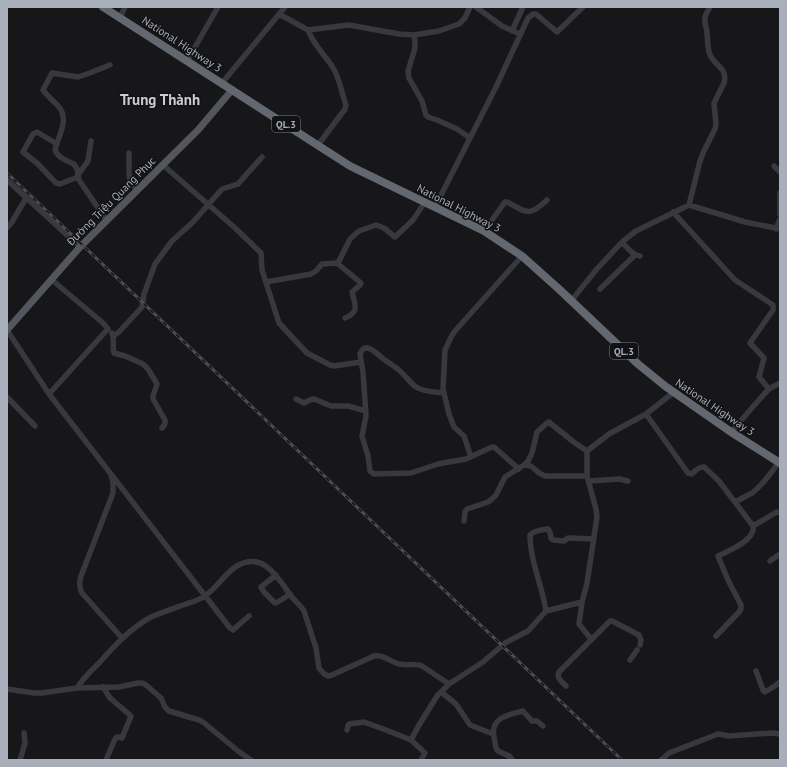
<svg xmlns="http://www.w3.org/2000/svg" width="787" height="767" font-family="'PT Sans',sans-serif">
<style>
.lines{fill:none;stroke-linecap:round;stroke-linejoin:round}
.minor{stroke:#38393e;stroke-width:5.5}
.major{stroke:#54565d;stroke-width:7}
.highway{stroke:#636770;stroke-width:8}
.rail-casing{stroke:#4b4d53;stroke-width:3}
.rail{stroke:#121214;stroke-width:1.5;stroke-dasharray:4.5;stroke-linecap:butt}
.labels{text-anchor:middle;stroke-width:3;stroke-linejoin:round;paint-order:stroke}
.shield{fill:#121214;stroke:#7b7f88;stroke-width:1}
.shield-label{font-size:10px;font-weight:bold;fill:#a8aeba}
.street-label{font-size:11px;fill:#a8aeba;stroke:#121214}
.district-label{font-size:15px;font-weight:bold;fill:#cacdd5;stroke:#121214}
</style>
<rect width="100%" height="100%" fill="#171719"/>
<g class="lines">
<path class="minor" d="M476,7L502,26L520,34
M279,14L308,30C313,44 324,54 332,66C339,76 342,94 346,105L345,109L318,145
M120,18L125,7
M308,30L349,25L399,34L414,35L439,31L459,24L465,18L470,7
M512,31L523,7
M414,35L415,42V48L408,71L409,78L422,101L426,115L428,117L437,120L457,129L470,138
M187,61L218,7
M222,83L285,7
M57,144L37,132L33,134L23,152L38,164L56,183L60,184L78,177
M129,153V174L130,181L137,191
M163,165L234,227L261,253L262,270L279,323L307,353L330,365L334,366L361,362
M774,166L780,172
M78,175L88,161L91,141
M7,180L80,247
M780,193V214
M689,205L700,161L703,153L715,129L716,124L714,103L724,83C728,68 715,66 710,55C707,48 708,40 707,33C707,28 704,24 705,18C705,14 708,11 710,7
M435,207L496,87L528,18L533,14H536L557,32L583,7
M673,212L735,280L773,305V310L750,343L764,358L759,377L769,389
M107,221L79,180L77,169L74,164C67,161 56,157 55,149C59,136 69,119 59,107C54,101 47,96 43,90L52,73L78,77L87,74L110,65
M7,228L12,222L26,198
M776,229L780,219
M484,231L505,202H507C527,213 529,217 547,200
M622,242C627,247 632,255 640,256
M337,263L361,283L360,285L352,292C355,305 360,312 345,318
M266,282L311,274L316,271L322,264L337,263L339,261L350,239L359,231L376,225L384,228L395,237L413,220L425,202
M600,289L635,255
M571,301L596,270L622,242L636,231L689,205L745,222L780,229
M7,330L49,394L230,628L233,630L234,629L249,616
M112,333C115,339 112,347 114,353L125,356L143,364L148,369L157,384L153,396V399L165,420V424L162,428
M113,336L118,333L142,307L144,294L155,264L172,241L193,222L222,189L238,184L262,157
M444,393C435,392 424,392 416,387C410,383 405,375 399,370C393,365 387,362 381,357C375,352 365,341 360,354L363,372L366,416L362,436L368,456L370,471L374,474L411,473L438,464L466,459L492,447H494L519,469
M49,394L106,331L108,329L103,323L52,280
M7,397L35,426
M296,399L304,403L310,400L314,399L331,406H348L366,411
M646,414L688,473L692,474C695,471 699,466 704,467L719,481L753,526C756,540 728,551 718,556L728,580L741,605V608L740,611L716,636
M731,432L765,393L769,389L780,383
M587,451V476L596,509L597,517L587,583L582,602L579,624L591,639
M587,451L609,434L646,414L674,392
M471,457L464,436L454,427L449,414L443,389L445,350L451,337L455,331L522,256
M524,465L531,466L539,473L545,476H587
M111,475L113,482V493L81,576C79,582 79,587 82,593L122,638
M589,481L619,479L628,481
M735,502C741,499 746,496 752,493C763,485 771,473 779,462
M464,521L465,512L467,509L488,502L492,499L496,495L505,477L524,465L528,461L532,453L537,432L547,423L549,422L550,423L575,443L587,451
M753,526L775,513L777,512L780,513
M770,561L780,554
M276,575L261,587L264,592L275,603L278,602L290,594
M546,611C542,585 530,561 530,535C534,530 542,530 548,529L550,532L551,538L553,540L564,541L568,538H570L594,539
M630,660L637,650
M756,671L763,690L765,692L775,686L780,682
M566,686C562,682 556,678 559,672L610,621H612L639,635L641,640L640,645
M103,687L110,698L131,716L122,738L117,737L115,739L106,760
M77,688C83,678 92,670 100,662C115,645 131,628 151,617C163,612 175,608 186,604C193,602 200,600 206,595C218,587 225,573 237,566C264,550 279,580 292,597C296,602 301,606 304,611L316,648L319,668L324,674L328,676L332,675L374,656C384,654 390,662 399,664C407,666 415,663 422,666L449,684
M7,689L34,693H42L77,688L119,687L138,683H142L146,685L161,698L165,707L169,711L199,720L203,722L238,751L251,760
M441,692L456,704L470,725L493,734
M347,730L348,726L349,724L364,722L386,730L411,740L425,753L421,760
M411,740L419,725L437,696L449,684L483,662L505,643L528,631L546,611L582,602
M20,760L25,743L24,733
M512,760C510,753 502,755 497,750C495,747 495,741 494,737C490,717 509,715 523,711L532,721H537L543,726
M661,760L669,753L718,734L729,736L773,733L780,734"/>
<path class="major" d="M7,330L80,247L198,130L232,90"/>
<path class="highway" d="M103,7L350,166L484,231L522,256L560,290L638,364L665,386L731,432L780,463"/>
<defs>
<path id="rail" d="M7,173L622,760"/>
</defs>
<use href="#rail" class="rail-casing"/>
<use href="#rail" class="rail"/>
</g>
<g class="labels">
<g class="shield">
<rect x="272" y="116" width="28" height="16" rx="3"/>
<rect x="610" y="343" width="28" height="16" rx="3"/>
</g>
<g class="shield-label">
<text x="286" y="128">QL.3</text>
<text x="624" y="355">QL.3</text>
</g>
<g class="street-label">
<text transform="translate(182 44) rotate(33)" y="4">National Highway 3</text>
<text transform="translate(111 201) rotate(-45)" y="4">Đường Triệu Quang Phục</text>
<text transform="translate(459 208) rotate(27)" y="4">National Highway 3</text>
<text transform="translate(715 407) rotate(34)" y="4">National Highway 3</text>
</g>
<g class="district-label">
<text x="160" y="105">Trung Thành</text>
</g>
</g>
<rect width="787" height="767" fill="none" stroke="#a8aeba" stroke-width="16"/>
</svg>
